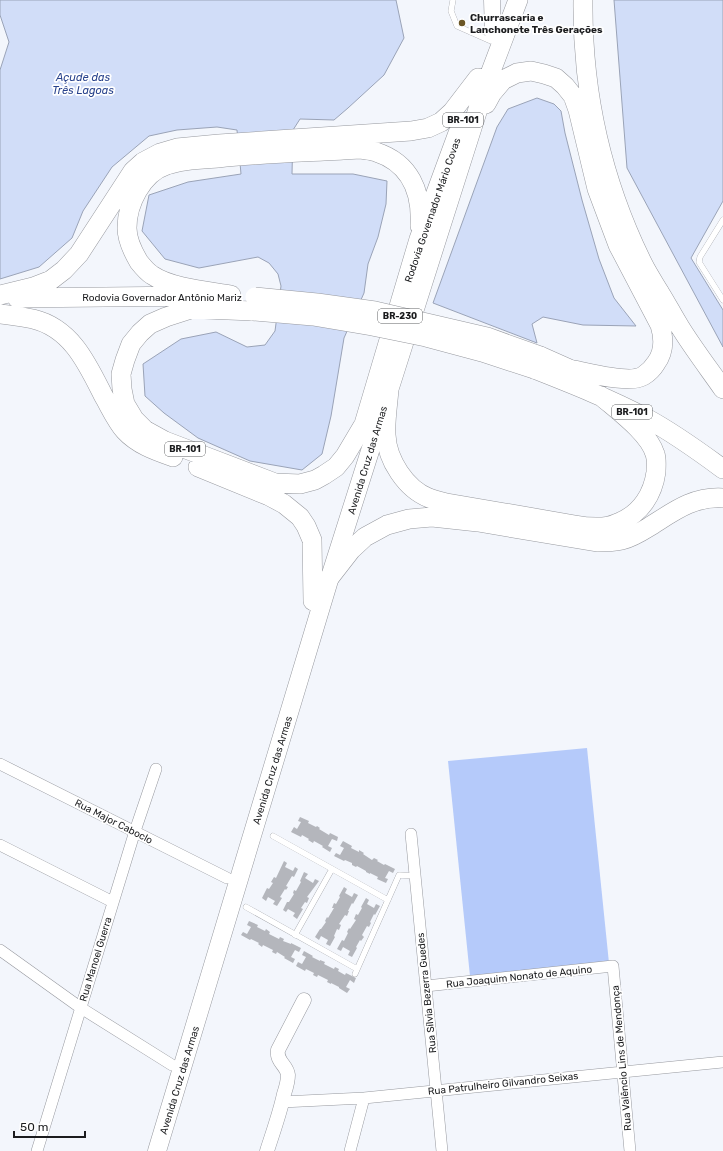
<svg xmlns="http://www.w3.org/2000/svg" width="723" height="1151" font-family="Rubik,sans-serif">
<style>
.green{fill:#b5cafa}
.water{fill:#d1ddf8;stroke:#9aa3b7}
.building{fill:#b4b6bc}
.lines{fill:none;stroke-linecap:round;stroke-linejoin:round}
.service-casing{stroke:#97999f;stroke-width:6}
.minor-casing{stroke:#97999f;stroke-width:12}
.tertiary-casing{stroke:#97999f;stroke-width:15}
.secondary-casing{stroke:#97999f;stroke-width:17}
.primary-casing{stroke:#97999f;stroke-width:19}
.trunk-casing{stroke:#97999f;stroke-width:20}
.service{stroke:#fff;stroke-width:5.5}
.minor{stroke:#fff;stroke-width:11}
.tertiary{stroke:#fff;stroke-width:14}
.secondary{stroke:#fff;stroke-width:16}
.primary{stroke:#fff;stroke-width:18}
.trunk{stroke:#fff;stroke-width:19}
.trunk-bridge-casing{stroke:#97999f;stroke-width:20;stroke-linecap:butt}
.trunk-bridge{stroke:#fff;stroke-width:19}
.poi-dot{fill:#6b5625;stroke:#fff;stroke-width:1.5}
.labels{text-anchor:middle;stroke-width:3.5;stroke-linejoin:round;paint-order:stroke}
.shield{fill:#fff;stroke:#5f6062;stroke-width:1}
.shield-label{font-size:9px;font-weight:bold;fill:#1b1c1e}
.poi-label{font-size:10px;font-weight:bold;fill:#1b1c1e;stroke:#fff;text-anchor:start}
.street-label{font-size:10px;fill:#1b1c1e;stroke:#fff}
.water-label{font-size:11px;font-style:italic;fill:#28428c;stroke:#fff}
</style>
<rect width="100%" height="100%" fill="#f3f6fc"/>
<path class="green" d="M587,748L609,963L470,976L448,761Z"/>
<path class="water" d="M0,0H396L404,38L384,75L348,108L334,120L300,119L293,130L292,174H353L387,181L386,204L378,237L368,264L364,293L344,338L331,416L322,454L302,470L250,461L198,438L164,413L145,396L143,364L181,339L216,332L247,347L265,345L275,331L281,286L278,274L269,263L258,257L199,268L165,259L142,231L149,195L188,182L241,174L237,130L217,127L177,130L149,136L112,167L83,211L72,238L39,267L0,279V70L9,42L0,15Z
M614,0H723V201L691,258L723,310V347L627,168Z
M537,98L554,104L561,111L565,133L582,200L599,259L614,298L636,326L583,325L543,317L532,324L537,343L433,303L497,127L508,109Z"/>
<path class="building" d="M300,817L309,821L308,823L316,827L317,826L320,828L319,829L329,835L330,833L338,837L337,841L332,839L328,846L332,848L330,852L322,847L323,846L314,841L313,843L308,840L309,839L302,835L301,837L291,832L294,827L297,829L301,822L298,821Z
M343,841L352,846L351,848L359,852V850L364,853L363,854L372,860L374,858L378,860L377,861L384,865L385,864L395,869L393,873L389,871L385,878L388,879L386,883L377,879L378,877L370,873V874L366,872V871L357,866L356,867L352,865V863L345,860L344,861L334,856L336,853L340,855L344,848L340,846Z
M284,861L287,863L285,867L293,871L295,867L298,869L294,877L292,876L286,886L288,887L286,890L285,889L280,897L282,898L277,906L273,904L275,901L268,897L266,901L262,898L267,888L269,889L273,883L271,882L274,877L276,878Z
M304,872L308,874L305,878L313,883L315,879L319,881L307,897L309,898L307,903L305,902L301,908L303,909L297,919L293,916L295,913L288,909L286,912L283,910L287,902H289L294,894L293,893L294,890L296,891L301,882L300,881Z
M344,887L347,889L345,893L352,897L354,893L358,895L353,904L352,903L348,911H349L347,916L345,915L339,924L341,925L339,930L337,929L334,936L335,937L330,946L326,944L328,940L321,936L319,940L315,937L320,929H321L326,922L325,921L327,917L328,918L334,908H332L334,903L336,904L340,897L339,896Z
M366,898L369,900L367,904L374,908L376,904L380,906L375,915L374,914L370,922L371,923L369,927L367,926L362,935L364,937L361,941L360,940L356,947L357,948L352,957L348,955L350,951L343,947L341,951L337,949L342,940L344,941L348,933L347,932L349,928L350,929L356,920L354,919L356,914L358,915L362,908L361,907Z
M249,921L258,925L257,927L265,931L266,929L270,932L269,934L279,939L280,937L284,939L283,941L291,944V943L301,948L299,952L295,950L291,957L295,959L293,963L284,958L285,957L277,952L276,954L272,952L273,950L263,945L262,947L258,944L259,943L251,939L250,940L241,935L243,932L247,934L251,927L247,925Z
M304,951L313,956L312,957L320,961V960L325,962L324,964L334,969L335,967L339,969L338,971L345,975L346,973L356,978L354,983L350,980L346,987L350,989L347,993L339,988V987L331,983V984L327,982L328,980L318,975L317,977L313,975L314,973L306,969L305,971L296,966L298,962L302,964L306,957L302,955Z"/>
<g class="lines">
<defs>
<path id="service" d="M453,0L451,11L457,26L491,41
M723,220L700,257L699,262L723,300
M273,836L388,900
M246,907L357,969
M295,935L332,869
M355,974L399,875L415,876"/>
<path id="minor" d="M0,764L227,878
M411,834L442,1151
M0,845L113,902
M0,950L81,1008L172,1065
M426,986L613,966L630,1151
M282,1102L364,1098L723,1062
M37,1151L135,831L156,769
M350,1151L364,1098"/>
<path id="tertiary" d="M267,1151C273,1132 280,1113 284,1094C286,1088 288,1081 288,1075C287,1065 276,1062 278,1050L304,1000"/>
<path id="secondary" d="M492,0L493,34"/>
<path id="primary" d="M157,1151L330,577L384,407"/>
<path id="trunk" d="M518,0L485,87L389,389C388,404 385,420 386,435C387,460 406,489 429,498C435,500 441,502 447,503L575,525C586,527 598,528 609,526C613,525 617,523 620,522C641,513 653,494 656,472C656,466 657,459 655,454C649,433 617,410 601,396
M583,0C582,93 602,181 643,264C648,274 654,283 660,293C667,304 673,316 680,327C693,348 709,369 723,389
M486,104L492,93L503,80L517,73L531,71L544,74L556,78L565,86L573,96L578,110L597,189L618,245L660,325C664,338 665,351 656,363C653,368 648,373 643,376C629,384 590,373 574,370
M0,295L33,287L51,280L64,270L79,254L133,171L143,162L160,153L177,148L219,144L411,131L428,128L441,122L452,112L478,78
M231,295C207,291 171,288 152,275C147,272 143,267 139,262C133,252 127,240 127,228C127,204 142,173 167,165C183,159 201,159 218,158C265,153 313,152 360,149C365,150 371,150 376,152C410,163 422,192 420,226
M17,298L192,296
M180,308L253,311
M194,308L166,317L150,324L140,333L131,344L125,360L121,374L122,389L125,404L134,419L145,430L165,441L275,483L300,484L315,480L324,475L336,467L345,456L364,424L419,239L458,133
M0,314C11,315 22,317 33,319C71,328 87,363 103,395C110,407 116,421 125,431C138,445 156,451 173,457
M540,356L585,376
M534,369C572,384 610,399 646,418C672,432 700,452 723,469
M198,467L269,496L284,504L300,517L306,526L312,540L313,601
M330,577L351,550L365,537L387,525L409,519L432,517L478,522L597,542C605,542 613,542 622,540C631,538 641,532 649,527C673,512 693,496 723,498"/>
</defs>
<use href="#service" class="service-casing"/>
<use href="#minor" class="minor-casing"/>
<use href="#tertiary" class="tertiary-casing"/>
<use href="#secondary" class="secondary-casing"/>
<use href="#primary" class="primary-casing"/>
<use href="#trunk" class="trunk-casing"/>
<use href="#service" class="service"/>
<use href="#minor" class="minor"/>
<use href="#tertiary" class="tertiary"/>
<use href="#secondary" class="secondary"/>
<use href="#primary" class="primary"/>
<use href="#trunk" class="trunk"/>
<defs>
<path id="trunk-bridge" d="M255,297L317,303L375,311L487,337L540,356
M253,311L313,316L372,326L426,337L482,352L534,369"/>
</defs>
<use href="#trunk-bridge" class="trunk-bridge-casing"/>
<use href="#trunk-bridge" class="trunk-bridge"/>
</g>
<circle class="poi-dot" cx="462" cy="23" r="4"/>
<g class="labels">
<g class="shield">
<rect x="443" y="113" width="40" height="14" rx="3"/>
<rect x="378" y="309" width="44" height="14" rx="3"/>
<rect x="612" y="405" width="40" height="14" rx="3"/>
<rect x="165" y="442" width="40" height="14" rx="3"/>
</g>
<g class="shield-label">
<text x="463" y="123">BR-101</text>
<text x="400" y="319">BR-230</text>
<text x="632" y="415">BR-101</text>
<text x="185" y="452">BR-101</text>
</g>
<g class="poi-label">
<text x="470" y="21">Churrascaria e<tspan x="470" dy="12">Lanchonete Três Gerações</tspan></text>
</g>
<g class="street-label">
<text transform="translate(432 210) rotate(-71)" y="4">Rodovia Governador Mário Covas</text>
<text x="162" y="301">Rodovia Governador Antônio Mariz</text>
<text transform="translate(367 460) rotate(-73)" y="4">Avenida Cruz das Armas</text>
<text transform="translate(272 770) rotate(-73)" y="4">Avenida Cruz das Armas</text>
<text transform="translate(114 821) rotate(27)" y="4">Rua Major Caboclo</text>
<text transform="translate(95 959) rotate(-73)" y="4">Rua Manoel Guerra</text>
<text transform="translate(519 976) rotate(-6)" y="4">Rua Joaquim Nonato de Aquino</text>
<text transform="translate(426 993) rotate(-96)" y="4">Rua Sílvia Bezerra Guedes</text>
<text transform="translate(621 1058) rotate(-95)" y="4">Rua Valêncio Lins de Mendonça</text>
<text transform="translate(179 1080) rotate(-73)" y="4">Avenida Cruz das Armas</text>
<text transform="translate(503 1083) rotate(-6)" y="4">Rua Patrulheiro Gilvandro Seixas</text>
</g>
<g class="water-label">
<text x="83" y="81">Açude das<tspan x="83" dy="13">Três Lagoas</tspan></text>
</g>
</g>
<path d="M14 1131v6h71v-6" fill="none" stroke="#1b1c1e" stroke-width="2"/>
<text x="20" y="1131" font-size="12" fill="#1b1c1e" stroke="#ffffff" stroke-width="3" paint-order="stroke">50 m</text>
</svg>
